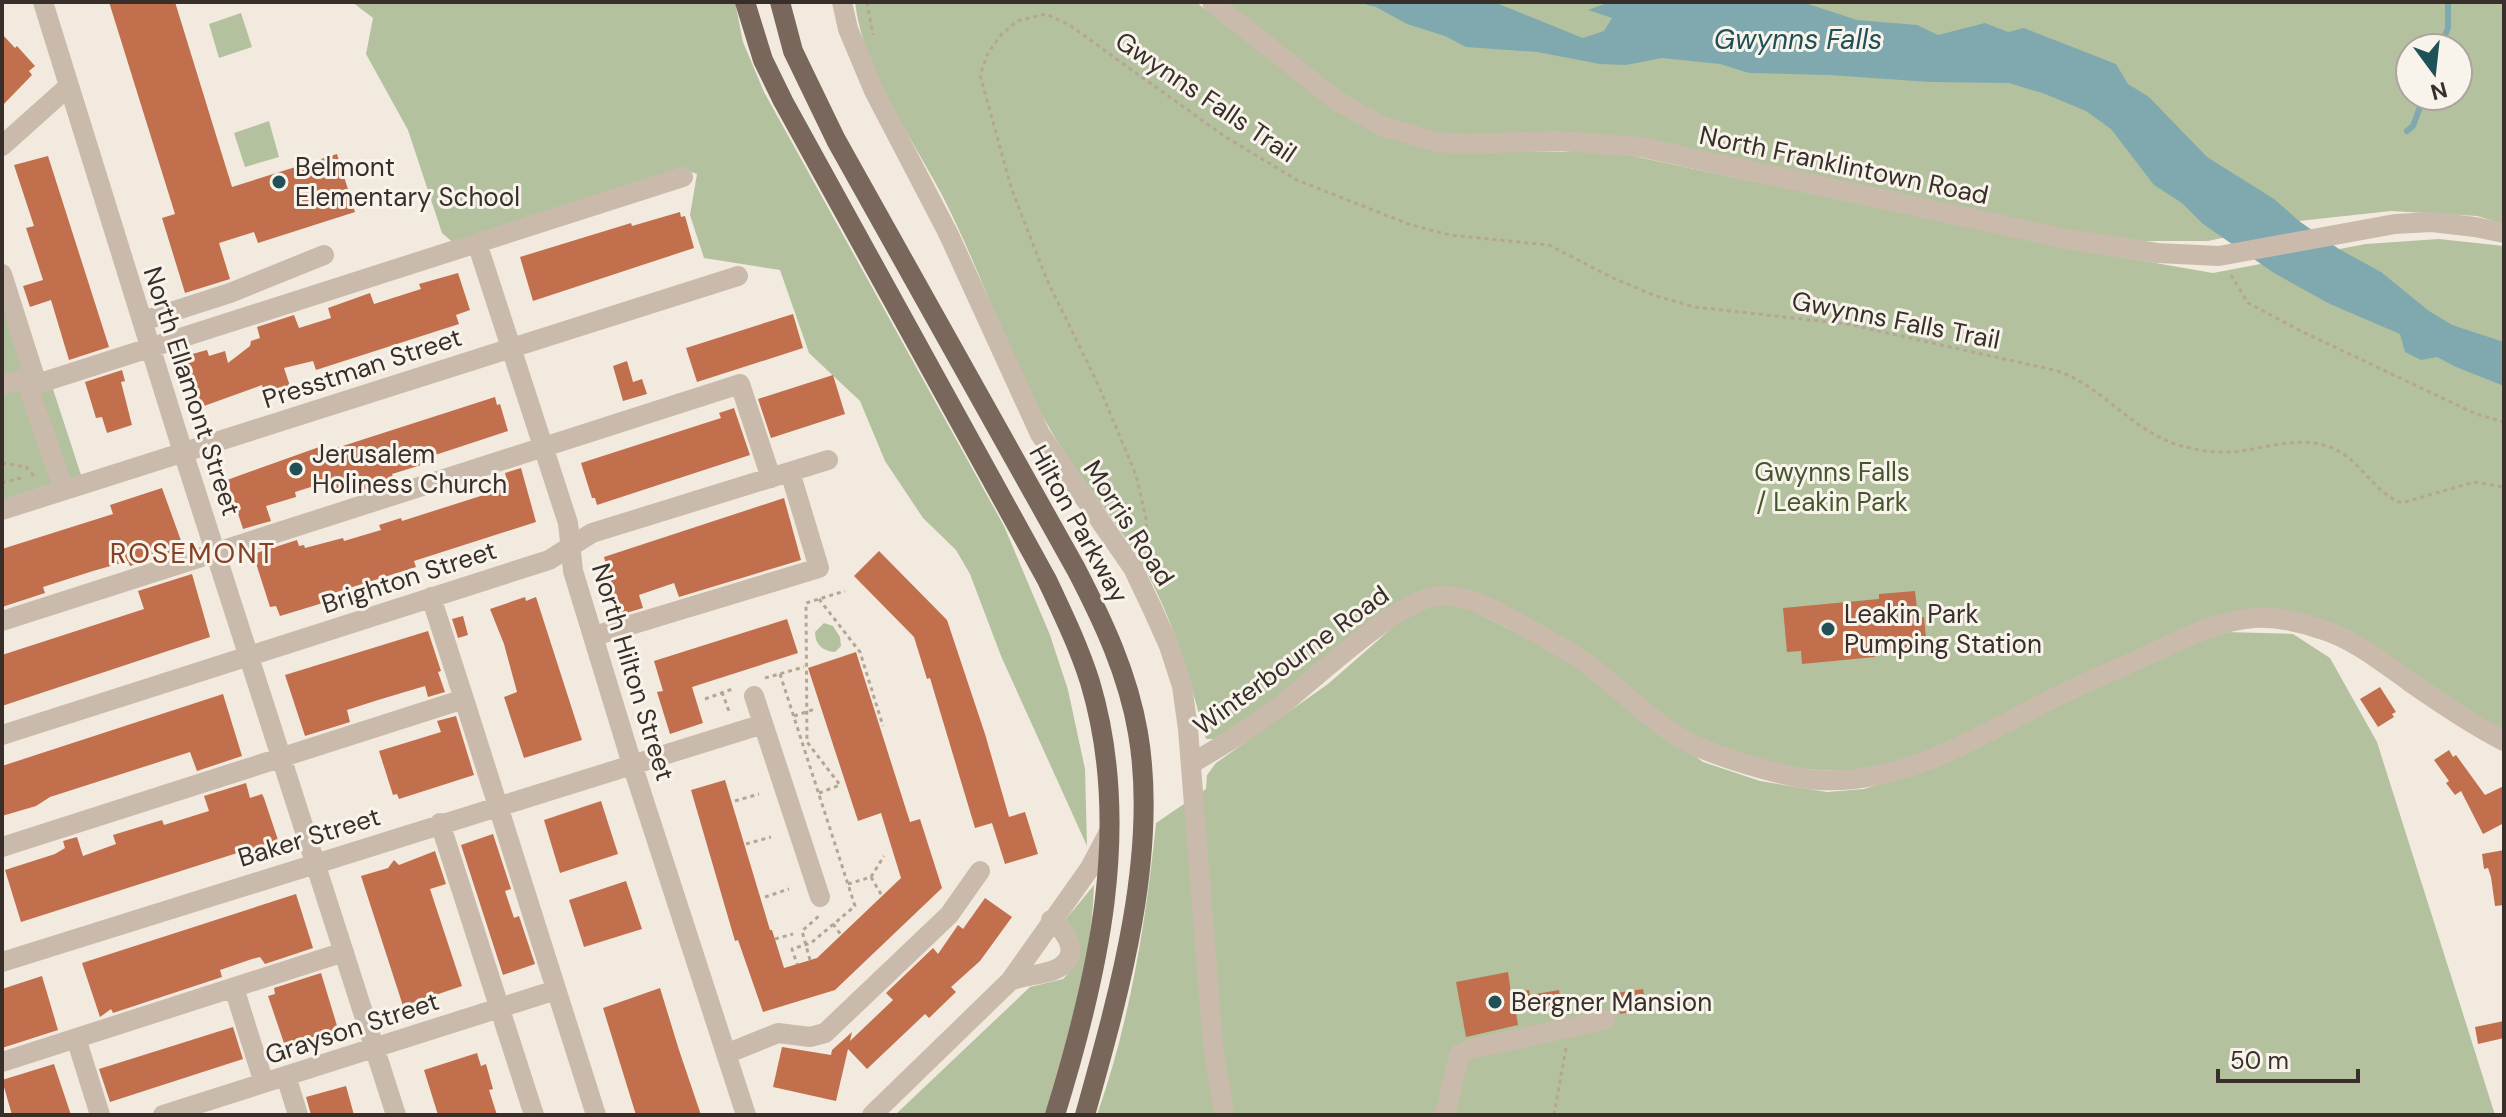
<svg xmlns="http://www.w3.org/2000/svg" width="2506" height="1117" font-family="'DM Sans',sans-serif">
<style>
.green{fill:#b4c19f;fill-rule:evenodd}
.water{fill:#7fa9ae}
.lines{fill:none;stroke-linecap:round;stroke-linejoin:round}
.stream{stroke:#7fa9ae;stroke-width:6}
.building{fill:#c16f4d}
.path{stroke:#b6a595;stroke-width:3;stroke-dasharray:4 4;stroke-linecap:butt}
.minor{stroke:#cabaab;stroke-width:20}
.major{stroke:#79675c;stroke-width:20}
.poi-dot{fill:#215158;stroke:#f9f4eb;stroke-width:3}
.labels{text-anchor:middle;stroke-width:6;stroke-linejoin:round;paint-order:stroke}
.street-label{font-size:26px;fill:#382f2a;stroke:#f9f4eb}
.poi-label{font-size:26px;fill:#382f2a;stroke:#f9f4eb;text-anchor:start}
.park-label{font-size:26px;fill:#45552e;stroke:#f9f4eb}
.water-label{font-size:28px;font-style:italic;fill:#215158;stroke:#f9f4eb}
.neighbourhood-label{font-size:28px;letter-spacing:2px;fill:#844126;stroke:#f9f4eb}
</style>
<rect width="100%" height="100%" fill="#f2eadf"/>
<path class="green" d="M352,2H735L743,42L764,92L1004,526L1050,635L1068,690L1085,769L1087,846L1001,656L970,574L956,550L923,518L885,461L860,401L809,353L780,270L704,258L690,215L697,174L683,169L457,246L442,233L408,130L366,54L373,18Z
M855,2H1196L1340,112L1444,150L1583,152L1633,156L2069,248L2213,273L2366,244L2439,239L2504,246V732L2453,702L2380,650L2237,618L1936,754L1875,772L1795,769L1712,747L1667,723L1576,648L1443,588L1253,718L1219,739H1206C1189,678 1174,618 1141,563C1112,514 1073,471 1046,422C1006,349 980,269 942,195C910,134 863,71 855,2Z
M1222,2H2504V224L2477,216L2391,211L2299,221L2208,241H2114L1629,141L1452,137L1399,126L1340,96ZM2410,48H2458V96H2410Z
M241,13L252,47L219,58L209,24Z
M269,121L279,157L245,167L234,133Z
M2,287L35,391L52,386L81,475L2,500Z
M1430,605H1456L1471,610L1566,657L1703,762L1760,781L1827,792L1864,789L1923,771L2104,683L2188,645L2227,632L2293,634L2330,658L2377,742L2495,1115H1097C1130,1021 1146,922 1156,823L1206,789L1207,775L1216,763L1328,684L1400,621Z
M824,623L833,626L840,637L841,646L835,652C823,651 815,645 815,632Z
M1094,885C1092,964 1066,1040 1045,1115H895L1030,987L1063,979L1073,968L1079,947L1066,919Z"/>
<path class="water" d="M1357,2H1494L1583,38L1604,31L1612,18L1588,10L1610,2H1802L1857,20L1917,25L1938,35L1985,23L2008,32L2024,28L2116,64L2128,84L2149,97L2207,157L2274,199L2299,221L2339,249L2381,272L2429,311L2452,325L2504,342V386L2456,367L2437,357L2421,360L2405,352L2400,334L2330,304L2274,273L2203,224L2182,203L2154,185L2111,129L2086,111L2045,94L2009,83L1930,82L1829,75L1749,73L1720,64L1662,58L1626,65L1600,64L1537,52L1466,47L1445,36L1407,24L1376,7Z"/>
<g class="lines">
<path class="stream" d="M2440,48L2448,28V2
M2407,131L2413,126L2424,96"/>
</g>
<path class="building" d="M109,2H175L232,187L337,154L355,212L258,243L254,232L219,243L230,279L185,293L162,218L175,214Z
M2,34L15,48L17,46L35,66L29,71L32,75L2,106Z
M48,156L109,347L69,360L51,300L30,307L23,286L43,280L26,228L34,226L14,165Z
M680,212L681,217L685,216L694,248L533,301L520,257L631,223L632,226Z
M458,273L470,310L456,315L459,324L316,370L313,361L284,368L290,386L264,394L262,385L204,406L203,402L201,403L185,356L207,350L209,356L225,351L228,363L250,346L251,341L260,338L257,327L294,315L299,328L331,318L328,308L370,293L374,304L421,289L419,284Z
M793,314L803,348L697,382L686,348Z
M627,361L633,382L642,379L647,394L623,401L613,366Z
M122,370L125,381L121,382L132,425L107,433L102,417L96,418L85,382Z
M833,375L845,414L771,438L758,399Z
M495,397L497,405L500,404L508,431L420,460L421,465L392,474L394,480L354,493L353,487L337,492L333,480L295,492L296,497L266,506L271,521L243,529L227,480L322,446L324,452Z
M734,408L750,455L597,505L595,498H592L581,463L721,418L719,413Z
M521,468L536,522L414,561L416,567L324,596L326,602L280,616L276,606L270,607L253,554L297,540L299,546L304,545L305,548L343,538L344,541L381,530L379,525L401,518L402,521L509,487L505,473Z
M162,488L184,549L130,566L128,561L93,571L43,587L45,593L2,607V549L113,514L110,505Z
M784,498L801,560L679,597L674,583L639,595L643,608L619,615L604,557Z
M879,551L947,620L985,734L1009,817L1025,812L1038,854L1005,864L992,823L975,828L930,678L927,679L914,637L854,576Z
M192,574L210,637L2,706V655L144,609L138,591Z
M1915,591L1918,618L1924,617L1927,648L1874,653L1875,657L1802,664L1801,651L1787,652L1783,608L1879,599V594Z
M525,597L526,601L536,597L582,740L524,758L504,697L517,692L504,644L490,609Z
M463,616L468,635L458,638L452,619Z
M787,619L798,653L692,687L703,723L670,734L657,692L663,691L654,661Z
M428,631L441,671L438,672L445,692L428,697L425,686L378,700L347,710L350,722L305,736L285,675Z
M856,652L910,822L920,819L942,888L835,990L763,1012L738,940L735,941L691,790L725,780L770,930H772L784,968L817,958L901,878L881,813L858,821L808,668Z
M2380,687L2396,712L2392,714L2394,717L2378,727L2360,699Z
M223,694L242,756L197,771L190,752L50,797L36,806L2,816V766Z
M456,716L474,775L399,799L397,794L393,795L379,751L441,732L437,721Z
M2449,750L2453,757L2456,755L2485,795L2504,786V823L2483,834L2461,791L2455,795L2446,783L2449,781L2434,760Z
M246,783L250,798L262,794L264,798L278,840L21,922L5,870L55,854L65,848L63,841L77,837L83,856L116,844L113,835L162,820L164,825L209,811L204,796Z
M601,801L618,854L560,873L544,820Z
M493,834L511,889L505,891L514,918L519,916L535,964L503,975L461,845Z
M2504,850V905L2495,906L2491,877L2488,868L2484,869L2482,854Z
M435,851L446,884L430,889L462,986L403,1006L361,876L388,868L394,860L399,865Z
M626,881L642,929L584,947L569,900Z
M296,894L313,948L265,964L260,957L252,959L220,970L222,977L113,1013L111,1009L100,1017L82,963Z
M985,898L1012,917L980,961L951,987L956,992L929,1018L925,1014L867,1069L848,1049L836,1101L773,1087L782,1047L831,1055L832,1050L852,1032L850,1041L893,1000L886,993L933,948L938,954L958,925L963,929Z
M1508,972L1511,993L1529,990L1530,995L1559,990L1561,1005L1516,1013L1518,1025L1466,1037L1456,982Z
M321,973L338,1029L285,1046L268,996L275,994L274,988Z
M42,976L58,1030L2,1048V989Z
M660,988L679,1050L701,1115H636L603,1008Z
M1643,989L1647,1009L1620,1014L1617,993Z
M2504,1021V1038L2478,1044L2475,1027Z
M233,1027L243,1059L110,1102L99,1069Z
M477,1053L481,1066L486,1064L493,1089L489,1090L497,1115H438L424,1070Z
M54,1064L71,1115H12L2,1080Z
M346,1086L354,1115H311L306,1097Z"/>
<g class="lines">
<path class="path" d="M867,2L873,35
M2231,275L2248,303L2303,332L2476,414L2504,422
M2,463L26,467L35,477
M2,483L19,478L22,482
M1133,533L1140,534L1145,530L1147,523L1136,475L1097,382L1047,280L1012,190L980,75L988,53L1001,35L1017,21L1046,14L1068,24L1224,136L1297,180L1411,225L1450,235L1549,245L1613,278L1656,296L1695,307L1847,324L2058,371C2103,387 2131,430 2178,445C2194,450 2215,453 2233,452C2265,449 2297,435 2330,447C2360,458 2373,493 2402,503L2474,482L2504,487
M1140,534L1144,549
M819,599L860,652L883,726
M780,674L855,906L811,943L792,949L797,964
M765,678L804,667
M722,692L730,714
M705,699L735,688
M794,716L815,709
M819,793L840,785L807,742L806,603L845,591
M735,801L759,794
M746,844L771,837
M871,877L882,896
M848,884L871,877L884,856
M765,897L789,889
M833,924L841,935
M775,939L793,934
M810,960L802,931L820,915
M1554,1115L1566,1048"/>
<path class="minor" d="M43,2L177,433L396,1115
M842,2L848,29L874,91L948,233L1040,434L1133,568L1152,608L1169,646L1182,686L1188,729L1213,1045L1224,1115
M1212,2L1337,101L1384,127L1437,142L1465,144L1559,141L1640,147L2067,239L2157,253L2219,256L2395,224L2432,222L2475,227L2504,233
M2,146L69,86
M477,243L568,523L573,571L632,764L746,1115
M2,274L37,384L683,177
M143,321L230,293L324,255
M25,378L64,490
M2,385L34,375
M2,510L738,276
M2,621L740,384L771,478
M594,636L819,568L790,472
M754,696L820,897
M464,699L596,1115
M2,735L549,560L592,533L828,460
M1191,764C1219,747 1247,731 1273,712C1309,684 1396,601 1436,596C1463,593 1490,608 1513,620C1539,635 1566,648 1590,666C1622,690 1649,720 1684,740C1713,756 1785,778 1819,780C1904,785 1976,737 2048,701C2081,684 2116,670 2150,654C2183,639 2218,620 2255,618C2277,617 2300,622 2320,629C2354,639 2382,662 2410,682C2440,703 2471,724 2504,741
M440,823L534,1115
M2,847L464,699L431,597
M2,962L763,724
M1010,981C1025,975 1042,975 1054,970C1083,958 1069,934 1051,920
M234,988L264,1083
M76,1038L100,1115
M726,1054L778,1033L810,1037L825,1033L949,915L980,871
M2,1062L344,952
M286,1076L298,1115
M163,1115L556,990
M872,1115L1010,981L1090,868L1109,832
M1445,1115L1459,1055L1470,1049L1605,1020"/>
<path class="major" d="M745,2L763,60L783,101L1047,580C1063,614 1079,647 1090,682C1133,826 1098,976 1055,1115
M780,2L793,51L836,140L1076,569C1103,621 1128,674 1138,733C1159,855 1118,997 1085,1115"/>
</g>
<g class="poi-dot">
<circle cx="279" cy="182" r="8"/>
<circle cx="296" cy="469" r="8"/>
<circle cx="1828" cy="629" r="8"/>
<circle cx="1495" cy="1002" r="8"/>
</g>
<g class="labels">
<g class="street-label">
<text transform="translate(1206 97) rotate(34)" y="9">Gwynns Falls Trail</text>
<text transform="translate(1844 165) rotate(12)" y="9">North Franklintown Road</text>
<text transform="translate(1896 320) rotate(11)" y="9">Gwynns Falls Trail</text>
<text transform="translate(362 368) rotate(-18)" y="9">Presstman Street</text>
<text transform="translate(192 391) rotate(72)" y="9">North Ellamont Street</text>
<text transform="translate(1129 523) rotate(57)" y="9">Morris Road</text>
<text transform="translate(1079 524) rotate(61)" y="9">Hilton Parkway</text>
<text transform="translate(409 577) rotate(-18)" y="9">Brighton Street</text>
<text transform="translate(1291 660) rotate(-36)" y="9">Winterbourne Road</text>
<text transform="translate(633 672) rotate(73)" y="9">North Hilton Street</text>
<text transform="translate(309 837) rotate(-17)" y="9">Baker Street</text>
<text transform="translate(352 1028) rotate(-18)" y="9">Grayson Street</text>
</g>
<g class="poi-label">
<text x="295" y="176">Belmont<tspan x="295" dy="30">Elementary School</tspan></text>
<text x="312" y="463">Jerusalem<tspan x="312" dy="30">Holiness Church</tspan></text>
<text x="1844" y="623">Leakin Park<tspan x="1844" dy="30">Pumping Station</tspan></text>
<text x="1511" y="1011">Bergner Mansion</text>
</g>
<g class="park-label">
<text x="1832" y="481">Gwynns Falls<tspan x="1832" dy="30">/ Leakin Park</tspan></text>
</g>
<g class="water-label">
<text x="1798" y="49">Gwynns Falls</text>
</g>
<g class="neighbourhood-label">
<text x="193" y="563">ROSEMONT</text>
</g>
</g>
<rect width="2506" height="1117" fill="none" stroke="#382f2a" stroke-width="8"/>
<g transform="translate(2434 72) rotate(165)"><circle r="38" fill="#f9f4eb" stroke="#aca59e" stroke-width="2"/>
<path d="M0-6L14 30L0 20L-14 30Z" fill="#215158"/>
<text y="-12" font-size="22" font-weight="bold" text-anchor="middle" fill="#382f2a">N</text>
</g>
<path d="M2218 1069v12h140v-12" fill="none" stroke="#382f2a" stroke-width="4"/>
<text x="2230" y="1069" font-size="24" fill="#382f2a" stroke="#f9f4eb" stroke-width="6" paint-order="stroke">50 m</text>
</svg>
